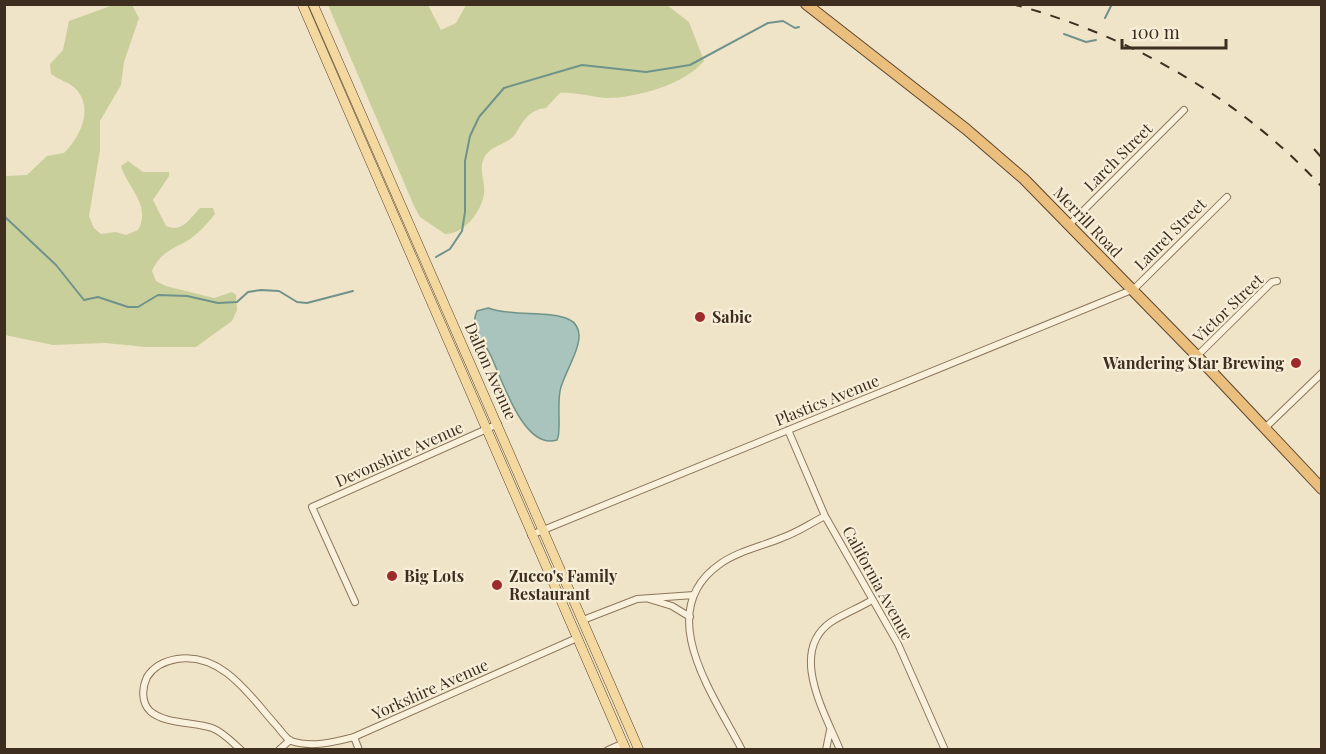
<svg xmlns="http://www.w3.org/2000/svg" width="1326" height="754" font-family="'Playfair Display',serif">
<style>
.green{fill:#c9cf9b}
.water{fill:#a9c4bc;stroke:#6f938a;stroke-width:1.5}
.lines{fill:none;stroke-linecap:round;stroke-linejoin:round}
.stream{stroke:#6f938a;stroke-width:2}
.minor-casing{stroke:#8d765c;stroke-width:8}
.primary-casing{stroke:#5b4430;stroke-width:10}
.trunk-casing{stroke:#5b4430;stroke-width:12}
.minor{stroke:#faf1dc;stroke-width:6}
.primary{stroke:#f3d9a0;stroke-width:9}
.trunk{stroke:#eabe7c;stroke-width:10}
.rail{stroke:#3d2e20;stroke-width:2;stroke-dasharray:10 10;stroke-linecap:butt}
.poi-dot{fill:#9e2a2b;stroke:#f7eed8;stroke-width:2}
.labels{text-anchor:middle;stroke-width:4.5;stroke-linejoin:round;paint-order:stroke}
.street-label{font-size:16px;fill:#3d2e20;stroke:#f7eed8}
.poi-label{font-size:16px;font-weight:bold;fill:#3d2e20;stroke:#f7eed8;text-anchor:start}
</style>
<rect width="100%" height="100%" fill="#f0e4c8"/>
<path class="green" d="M113,5H132L139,18L124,62L121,85L100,121V150L89,216L94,228L101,234L116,232L126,235L138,230C152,206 127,187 121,166L128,161L143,172H169V176L153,200L166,226C183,233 190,218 200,208H213L215,214C208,223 197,235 187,241C171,250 160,253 152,271L156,281L166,286L214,298L232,292L236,295L237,310L232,321L196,347H146L105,343L53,345L5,335V176L27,175L47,156L64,153C80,137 94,109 76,89C69,82 59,80 51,74L50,64L63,50L69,21Z
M328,5H428L441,30L456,23L466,5H667L689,22L704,61C684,85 636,98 606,98C591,97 576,92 560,93L546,108C529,110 524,120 516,133C509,145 491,144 484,158C478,170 486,182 484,194C481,213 464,234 445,234L420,217L414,206Z"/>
<path class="water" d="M488,308C512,317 550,310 570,320C575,322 579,329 579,335C580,349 565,373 561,387C556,401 562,434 557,440C523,451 501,376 490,354C483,340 469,328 477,311Z"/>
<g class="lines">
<path class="stream" d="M1105,18L1112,4
M1064,34L1086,42L1096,40
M4,216L56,265L84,300L98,297L128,307H138L158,295L187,296L218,303L237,302L248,292L261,290L279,291L297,302L307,303L353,291
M436,257L450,249L462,231L465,212V161L470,136L479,117L504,88L582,65L646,72L690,65L768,23L783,21L795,28L799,27"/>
<defs>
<path id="minor" d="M1070,224L1184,110
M1197,356L1272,282L1277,281
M1266,427L1322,373
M788,430L825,516L898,644L945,750
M531,535L1134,289L1227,197
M649,599L672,606L690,617
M355,602L312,507L498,424
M583,620L637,599L694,595
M354,737L359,750
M241,750C232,742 223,732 212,728C194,722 164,724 150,711C141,702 142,688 147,677C154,666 165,661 177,659C222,652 250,696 275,724C280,729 285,738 291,741C312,748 334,742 354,737L577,638
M279,750L290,740
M608,750L624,743
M742,750C715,697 651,612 720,564C738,551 763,546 784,537C798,532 811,523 825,516
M826,750L830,730
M840,750C825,713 788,652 831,622C843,614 859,608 872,600"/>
<path id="primary" d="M302,4L626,750
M313,4L639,750"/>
<path id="trunk" d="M806,4L966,129L1024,179L1197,356L1322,489"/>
</defs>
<use href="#minor" class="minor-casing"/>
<use href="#primary" class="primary-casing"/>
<use href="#trunk" class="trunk-casing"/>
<use href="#minor" class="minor"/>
<use href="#primary" class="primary"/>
<use href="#trunk" class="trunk"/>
<path class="rail" d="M1012,4C1129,35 1240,98 1322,187
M1314,149L1322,158"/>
</g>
<g class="poi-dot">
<circle cx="700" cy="317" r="6"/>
<circle cx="1296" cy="363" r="6"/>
<circle cx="392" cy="576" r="6"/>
<circle cx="497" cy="585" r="6"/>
</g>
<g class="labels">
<g class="street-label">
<text transform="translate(1118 157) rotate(-45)" y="6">Larch Street</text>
<text transform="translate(1088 222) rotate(46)" y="6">Merrill Road</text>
<text transform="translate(1170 234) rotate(-45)" y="6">Laurel Street</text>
<text transform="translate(1228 308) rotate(-44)" y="6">Victor Street</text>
<text transform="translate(491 371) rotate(66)" y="6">Dalton Avenue</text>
<text transform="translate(827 400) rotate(-22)" y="6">Plastics Avenue</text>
<text transform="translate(399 454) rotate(-24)" y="6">Devonshire Avenue</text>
<text transform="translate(878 583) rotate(61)" y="6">California Avenue</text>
<text transform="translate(430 689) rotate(-24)" y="6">Yorkshire Avenue</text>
</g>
<g class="poi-label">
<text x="712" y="323">Sabic</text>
<text x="1284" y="369" text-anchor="end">Wandering Star Brewing</text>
<text x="404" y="582">Big Lots</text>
<text x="509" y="582">Zucco's Family<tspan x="509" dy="18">Restaurant</tspan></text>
</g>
</g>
<rect width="1326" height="754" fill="none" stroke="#3d2e20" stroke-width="12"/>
<path d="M1122 39v9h104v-9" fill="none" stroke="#3d2e20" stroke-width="3"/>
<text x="1131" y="39" font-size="18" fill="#3d2e20" stroke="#f7eed8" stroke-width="4.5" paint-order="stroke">100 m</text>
</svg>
